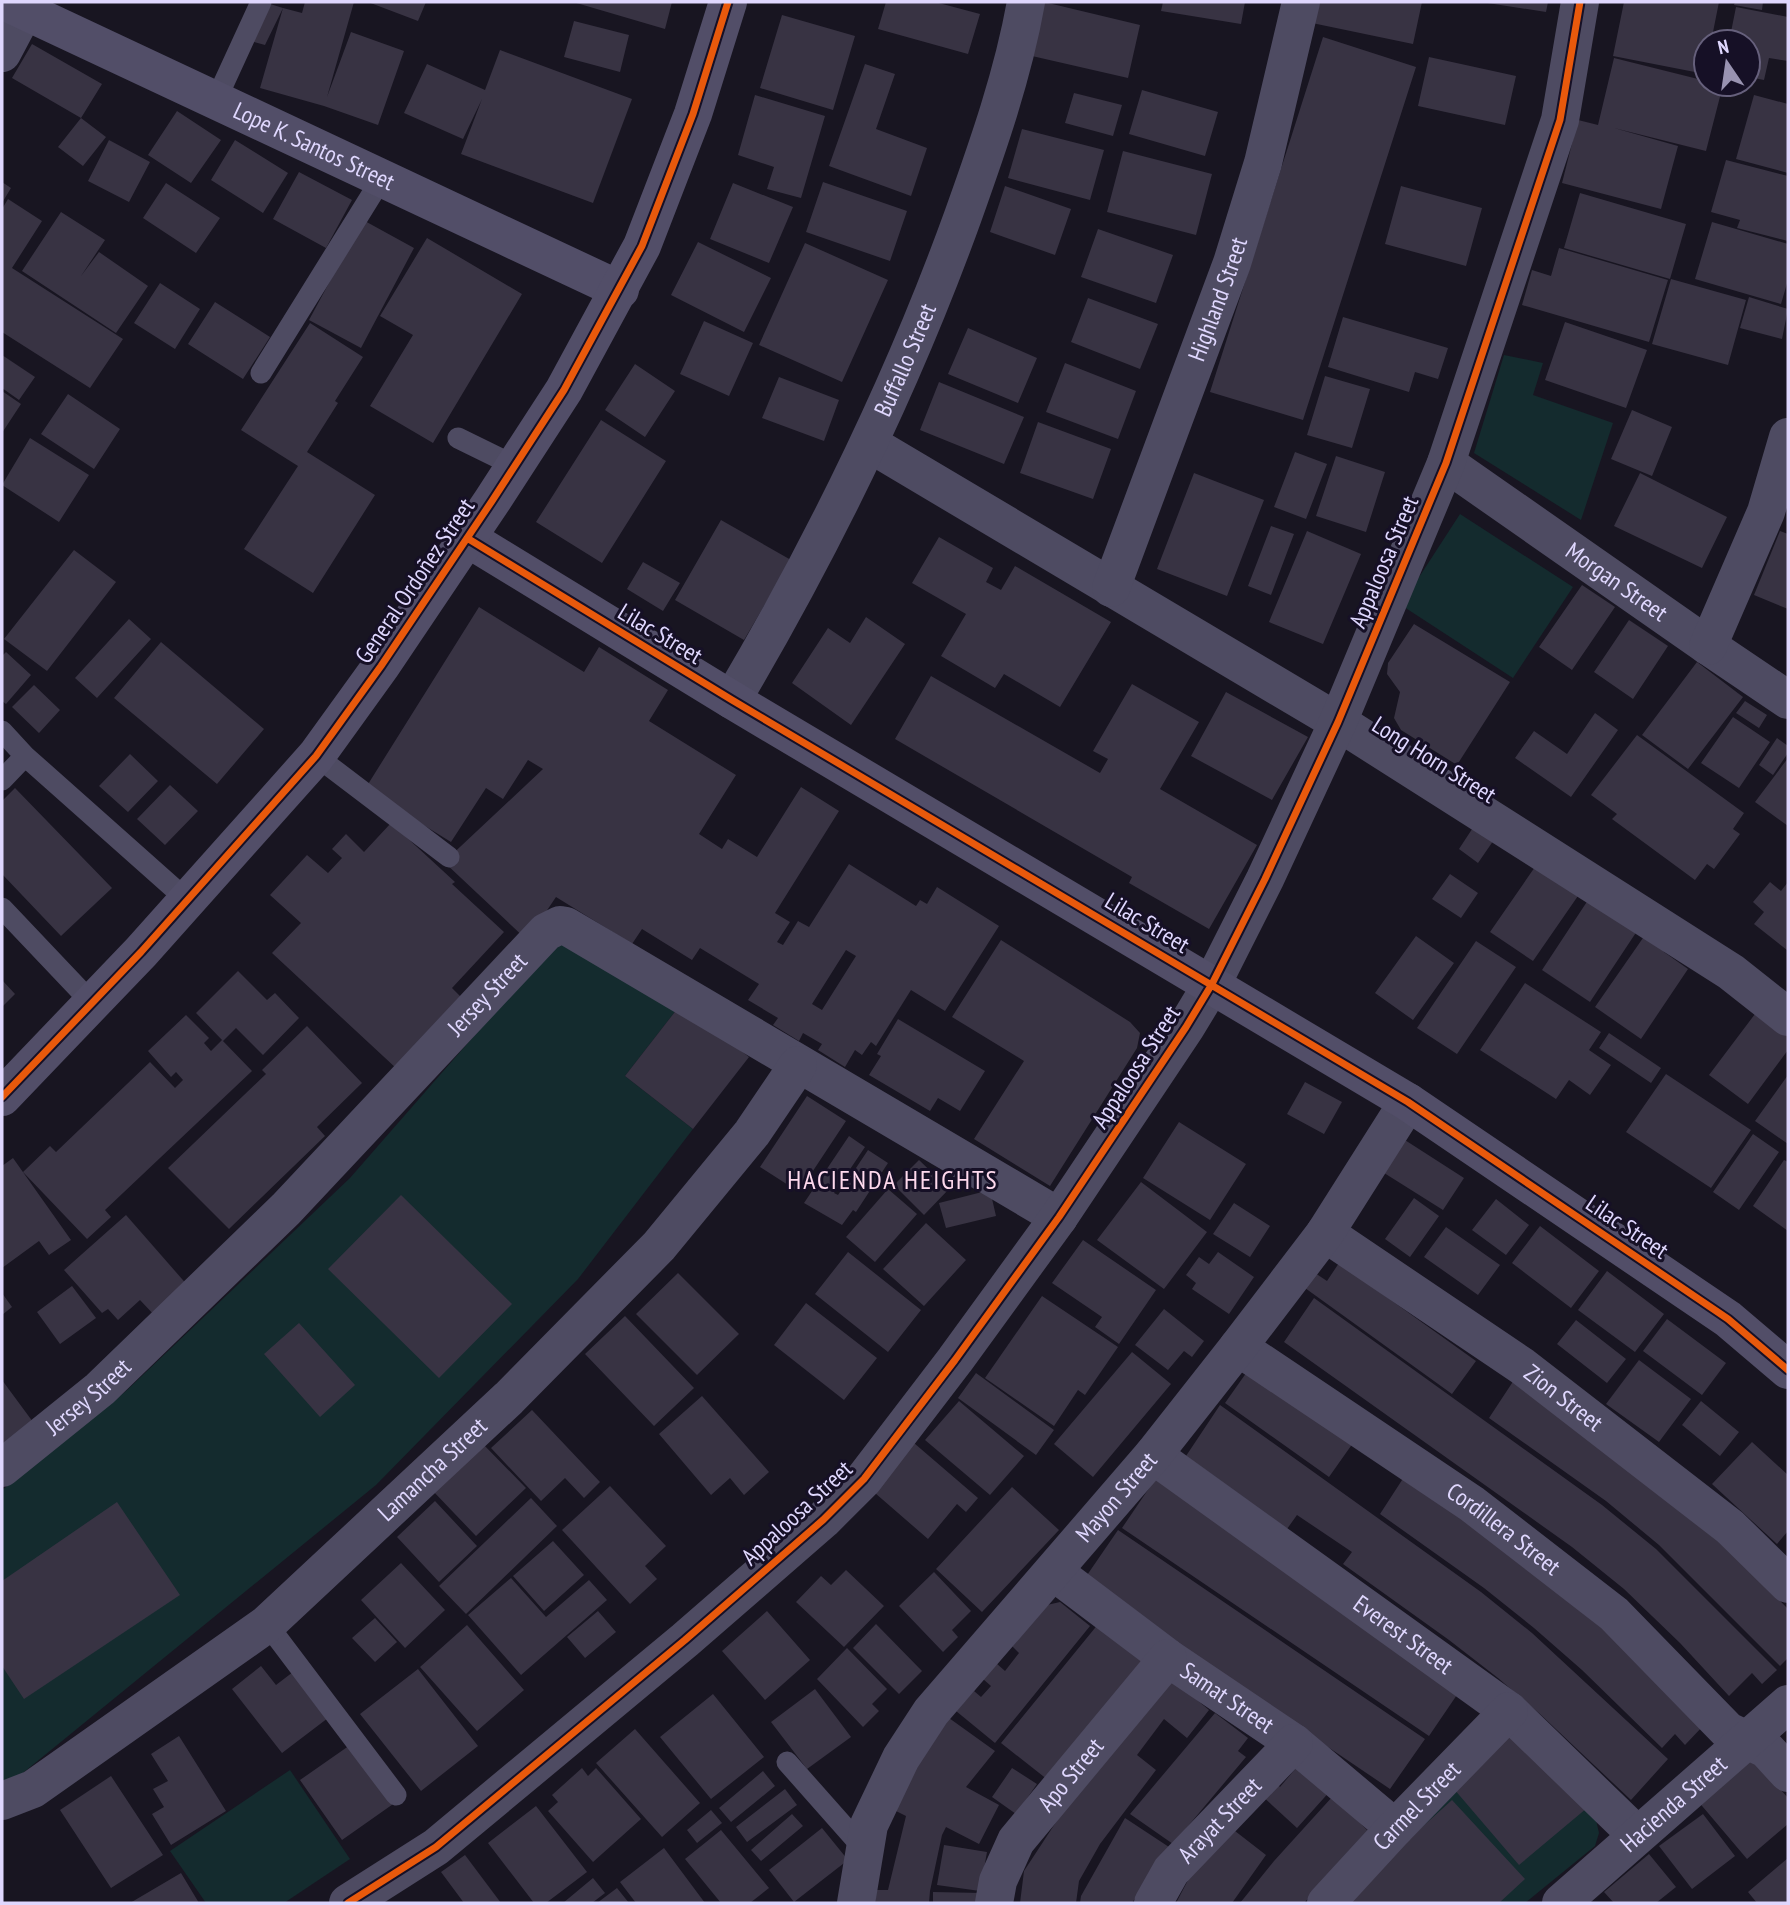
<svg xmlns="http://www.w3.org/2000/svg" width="1790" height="1905" font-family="'PT Sans Narrow',sans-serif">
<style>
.green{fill:#142b2e}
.building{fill:#383343;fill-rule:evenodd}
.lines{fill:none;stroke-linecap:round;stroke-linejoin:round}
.lane{stroke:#4e4b62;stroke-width:21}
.street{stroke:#4e4b62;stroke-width:38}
.secondary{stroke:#524e68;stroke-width:38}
.cycleway-casing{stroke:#161026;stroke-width:11}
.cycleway{stroke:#e8590c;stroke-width:7}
.labels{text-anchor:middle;stroke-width:6;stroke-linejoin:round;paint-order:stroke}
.street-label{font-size:24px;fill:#dfd7fe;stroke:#161026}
.neighbourhood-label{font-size:26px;letter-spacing:2px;fill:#fed9ed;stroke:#161026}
</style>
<rect width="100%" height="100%" fill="#181521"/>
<path class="green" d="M1504,355L1543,363L1533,395L1613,423L1581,520L1474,453Z
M1460,514L1573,587L1513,678L1401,605Z
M556,942L681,1004L625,1076L693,1129L578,1279L376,1485L13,1781L2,1783V1490L126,1391L350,1178Z
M1509,1733L1596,1820L1599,1833L1595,1846L1525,1903H1340Z
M290,1770L350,1859L284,1903H206L170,1851Z"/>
<path class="building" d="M305,2H354L327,97L351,32L404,51L378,125L324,106L260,88L283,8L302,13Z
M368,2H426L418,21Z
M573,2H672L665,29Z
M886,2H935L980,14L968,54L878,29Z
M1044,2L1140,25L1128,78L1032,56Z
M1163,2H1245L1241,24L1161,11Z
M1317,2H1422L1413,44L1312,23Z
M1481,2H1548L1546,12Z
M1624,2H1719L1711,42H1706L1705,74L1613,56Z
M1735,2H1763L1762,10L1734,5Z
M267,3L283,8L265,45L250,41Z
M1736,7L1788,17V61L1769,58L1764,80L1748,77V42H1729Z
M782,15L855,36L833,110L760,88Z
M574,21L629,35L620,72L564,57Z
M1323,37L1416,67L1303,420L1210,392Z
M32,44L102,84L81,118L12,78Z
M500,50L632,99L593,203L461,154L482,99L463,139L404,113L427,64L485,90Z
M1429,57L1516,76L1505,125L1418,106Z
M1614,58L1706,81V84L1723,85L1706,151L1614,128L1678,146L1661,209L1562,183L1578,120L1598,125Z
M865,64L895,74L876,129L927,148L911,196L829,166Z
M1142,90L1218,112L1205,156L1129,134Z
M1074,93L1122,105L1113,136L1065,123Z
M755,95L825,116L801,198L767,189L774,167L738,155Z
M1754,95L1788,104V173L1736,159Z
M177,111L221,140L191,183L148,155Z
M81,118L106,137L83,166L58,147Z
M1022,129L1104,150L1090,200L1008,178Z
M109,140L150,162L129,202L88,181Z
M235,140L288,173L263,213L211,180Z
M1123,151L1212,174L1196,235L1107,212Z
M1726,160L1788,176V241L1737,228L1740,220L1711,212Z
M299,172L352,200L326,248L273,219Z
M2,182L11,188L2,203Z
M823,182L907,211L890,261L806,232Z
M166,183L220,218L196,253L143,218Z
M733,183L793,207L769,263L710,239Z
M1005,186L1071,209L1055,255L990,232Z
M1401,186L1482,208L1466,266L1385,244Z
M1580,193L1686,224L1670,279L1564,248Z
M8,199L42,221L12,268L123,339L90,388L2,332V209Z
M61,212L105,240L81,276L99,252L148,286L116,333L22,271Z
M363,220L414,248L361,348L309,320Z
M1712,222L1788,244V280L1781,304L1695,279Z
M1098,229L1173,255L1156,303L1081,277Z
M427,238L522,294L433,443L370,406L413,335L380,316Z
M698,242L771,278L744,332L671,295Z
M805,243L888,280L842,382L759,345Z
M1559,248L1668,280L1649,342L1522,305L1532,270L1551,276Z
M1671,279L1746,300L1728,365L1652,344Z
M160,283L200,309L175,349L134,323Z
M1749,297L1788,309L1782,339L1740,328Z
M1088,298L1158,324L1140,369L1071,342Z
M215,302L270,337L243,379L188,344Z
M1343,317L1448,348L1438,379L1415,372L1409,392L1328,367Z
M704,321L753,343L729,396L680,374Z
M1565,322L1647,350L1626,408L1545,380Z
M310,323L363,357L335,401L338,403L307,452L375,495L313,593L244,549L298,466L241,430Z
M968,328L1037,358L1018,403L948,374Z
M2,355L35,377L19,400L2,388Z
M1065,363L1136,391L1118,439L1046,412Z
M635,364L675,391L645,437L605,410Z
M1325,376L1370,389L1352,448L1307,435Z
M779,377L839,400L824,441L762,418Z
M939,382L1024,417L1004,464L920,430Z
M2,391L21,404L2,433Z
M68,394L120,429L94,469L41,434Z
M1632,410L1672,427L1652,476L1611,459Z
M601,420L666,461L602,563L536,522Z
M1038,422L1111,449L1093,499L1020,473Z
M30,438L89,475L59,522L2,485Z
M1295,452L1327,464L1306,519L1274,507Z
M1336,456L1385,472L1366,532L1316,516Z
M1194,473L1264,500L1227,596L1157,569Z
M1640,473L1727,517L1702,568L1614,526Z
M721,520L791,560L744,640L675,600Z
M1271,526L1294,534L1271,595L1248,586Z
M1307,531L1361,554L1323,644L1269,622Z
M1780,531L1788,534V609L1754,595Z
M939,537L993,568L986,582L1001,590L1015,566L1111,622L1060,707L1004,674L995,688L941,656L966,614L912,583Z
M74,550L116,582L47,671L4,639Z
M643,562L680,583L663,611L627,589Z
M1582,585L1615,607L1572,670L1539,647Z
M479,607L584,672L599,647L668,690L649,721L736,775L699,834L722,849L728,839L757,857L801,787L839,811L775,913L790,922L777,942L783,945L798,921L809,927L849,864L916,906L920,900L927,904L937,887L999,926L945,1011L911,990L876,1046L871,1042L862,1055L855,1050L845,1067L818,1050L822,1044L803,1033L799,1041L773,1025L778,1018L748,1000L759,984L700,948L692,960L642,929L632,944L556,897L527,940L444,862L543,769L528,760L503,799L486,788L451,842L365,789ZM846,950L856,956L822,1010L812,1004Z
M866,617L905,644L851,725L792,683L828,628L850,643Z
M129,619L151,639L97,698L75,678Z
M1629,620L1668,646L1633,699L1594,672Z
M1414,624L1510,682L1457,765L1401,730L1394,718L1400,692L1387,674L1388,663Z
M161,642L264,729L217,784L114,698Z
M6,652L31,675L6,704L2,701V656Z
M1697,662L1743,697L1688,769L1642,735Z
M931,676L1100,773L1108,759L1093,751L1132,684L1199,722L1160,789L1257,845L1209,929L1129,883L1132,877L895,739Z
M34,685L60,710L39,733L12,707Z
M1226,692L1308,737L1272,800L1191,756Z
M1745,701L1767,715L1759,728L1736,713Z
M1595,713L1618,730L1571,797L1515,758L1534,731L1567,754Z
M1733,717L1770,742L1739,788L1701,763Z
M1637,735L1744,813L1733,829L1740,834L1714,869L1707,864L1695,880L1612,819L1617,814L1591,795Z
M1777,738L1788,746V753L1773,775L1759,765Z
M130,754L158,781L128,812L99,786Z
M1788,758V826L1755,802Z
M170,785L198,811L165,845L137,819Z
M15,788L112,888L61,936L2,874V801Z
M1478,820L1498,834L1478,863L1459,849Z
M391,823L455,882L452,884L504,932L452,988L463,999L397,1069L272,953L301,923L270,895L307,855L328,873L342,858L332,849L346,834L364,852Z
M1537,864L1580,893L1533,961L1490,932Z
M1450,874L1478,893L1461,918L1432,899Z
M1770,882L1781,891L1788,882L1787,950L1754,924L1764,912L1753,902Z
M1594,891L1643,922L1590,1002L1542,970Z
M1652,925L1664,952L1688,969L1641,1039L1595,1007Z
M1416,936L1454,963L1413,1020L1375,993Z
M1001,940L1130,1022L1140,1033L1137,1048L1050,1186L974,1139L1024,1061L952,1017Z
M1476,941L1516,967L1457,1054L1417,1028Z
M238,971L267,1000L275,993L299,1018L263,1055L236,1028L223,1041L196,1013Z
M2,980L15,994L2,1007Z
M1525,983L1601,1032L1589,1050L1611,1065L1590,1095L1569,1080L1556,1099L1480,1050Z
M681,1004L749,1057L693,1129L625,1076Z
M1758,1010L1788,1033V1050L1748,1104L1709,1075Z
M186,1015L209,1038L204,1043L211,1051L222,1040L252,1071L105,1210L111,1217L87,1239L23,1172L50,1146L56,1152L150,1062L175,1088L183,1080L176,1072L171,1077L148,1051Z
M898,1019L985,1071L960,1111L938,1098L930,1111L869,1075L881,1056L877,1054Z
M307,1026L362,1083L317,1127L325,1136L229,1229L168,1168L266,1074L262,1070Z
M1609,1033L1661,1068L1651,1083L1599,1048Z
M1666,1074L1751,1130L1711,1188L1626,1132Z
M1788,1075V1144L1755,1121Z
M1305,1082L1342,1102L1324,1134L1287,1114Z
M807,1096L846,1121L799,1192L760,1167Z
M1179,1122L1246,1164L1210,1220L1143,1178Z
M1394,1133L1464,1178L1443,1210L1373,1166Z
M1753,1134L1779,1152L1739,1210L1713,1192Z
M849,1136L865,1147L834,1193L838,1195L868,1150L888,1163L856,1212L853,1210L842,1225L804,1203Z
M13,1158L71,1240L49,1255L39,1241L2,1268V1166Z
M919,1160L949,1189L924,1215L894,1185Z
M1784,1160L1788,1162V1231L1753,1206Z
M1141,1182L1207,1232L1164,1289L1097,1240Z
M888,1189L917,1214L875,1262L846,1237Z
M990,1190L996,1216L946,1228L939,1203Z
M401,1195L512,1304L439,1378L328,1269Z
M1414,1198L1439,1216L1410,1257L1385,1239Z
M1496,1199L1529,1225L1506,1255L1472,1230Z
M1234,1203L1270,1226L1250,1257L1213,1234Z
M126,1215L189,1287L156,1317L140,1300L118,1320L108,1309L102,1313L64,1270Z
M926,1223L966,1260L924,1306L883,1269Z
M1540,1226L1599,1271L1571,1308L1512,1263Z
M1446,1227L1500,1265L1478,1295L1424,1257Z
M1083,1240L1156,1290L1119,1344L1095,1327L1102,1317L1052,1283Z
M848,1252L921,1310L888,1352L815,1294Z
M1218,1252L1254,1277L1229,1314L1192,1289L1196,1283L1186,1275L1199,1257L1209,1264Z
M1339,1263L1476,1361L1452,1394L1305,1288L1315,1273L1327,1281Z
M1607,1271L1664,1314L1635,1352L1578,1310Z
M678,1273L739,1334L697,1375L636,1314Z
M72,1286L96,1318L60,1344L37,1312Z
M2,1293L12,1307L2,1315Z
M1042,1296L1118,1347L1085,1395L1078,1390L1054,1426L985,1378Z
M1314,1298L1602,1505L1656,1549L1777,1670L1762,1684L1752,1673L1729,1696L1680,1643L1624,1589L1572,1547L1284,1342Z
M806,1303L877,1358L844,1400L774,1345Z
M1164,1309L1204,1341L1192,1357L1184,1351L1168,1370L1135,1345Z
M625,1316L694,1388L654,1426L585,1354Z
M1667,1319L1726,1363L1702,1395L1643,1351Z
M1576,1320L1626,1359L1607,1383L1557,1344Z
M299,1323L355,1385L320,1417L264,1354Z
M1132,1352L1171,1384L1093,1477L1054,1444Z
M1639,1360L1691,1399L1659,1442L1606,1404Z
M1249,1369L1353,1443L1329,1477L1225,1403Z
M976,1373L1054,1430L1036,1455L958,1398Z
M2,1380L33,1422L2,1444Z
M1514,1380L1632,1463L1751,1571L1788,1609V1658L1780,1666L1659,1545L1606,1501L1489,1418Z
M702,1396L769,1472L744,1495L730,1478L711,1495L659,1434Z
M959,1401L1024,1456L990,1495L925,1440Z
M1701,1401L1739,1432L1720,1456L1682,1425Z
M1220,1405L1481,1592L1532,1633L1668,1759L1631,1800L1540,1714L1498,1678L1449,1640L1343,1564L1352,1552L1297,1515L1287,1529L1186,1456Z
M532,1410L600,1482L584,1498L565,1478L541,1501L491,1448Z
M907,1437L978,1498L966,1512L957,1504L928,1539L875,1493Z
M1752,1442L1788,1475V1531L1777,1544L1712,1484Z
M482,1443L526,1488L476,1536L432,1490Z
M1404,1477L1456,1512L1611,1635L1703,1726L1685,1745L1675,1734L1662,1748L1582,1670L1534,1628L1484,1588L1380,1514Z
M1156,1478L1463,1686L1429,1736L1122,1528Z
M610,1486L666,1546L645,1566L657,1579L630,1604L562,1530Z
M1012,1487L1059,1530L982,1612L936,1569Z
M531,1498L557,1526L466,1614L439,1586Z
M435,1501L477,1546L439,1582L397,1537Z
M117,1502L180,1595L24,1699L2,1666V1581Z
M1118,1530L1425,1739L1390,1789L1083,1581Z
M553,1541L584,1575L544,1611L513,1576Z
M401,1563L445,1610L405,1648L361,1600Z
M846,1570L884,1606L844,1647L796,1602L821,1576L831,1585Z
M934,1572L971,1611L952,1630L958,1637L943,1652L899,1606Z
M511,1578L546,1617L589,1580L607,1600L521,1675L468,1615Z
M1060,1602L1090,1626L995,1743L956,1711L974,1691L981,1697L991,1686L983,1679L996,1663L1005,1671L1019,1653L1011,1645L1047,1605Z
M598,1611L616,1632L585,1658L567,1637Z
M767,1611L810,1660L765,1700L722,1651Z
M375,1618L397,1642L375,1662L352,1638Z
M1099,1623L1145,1660L1048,1780L1001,1743Z
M876,1624L922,1671L899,1694L853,1648Z
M467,1625L524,1690L477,1731L420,1667Z
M847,1648L887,1689L872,1704L879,1711L863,1727L817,1679Z
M261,1666L276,1685L293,1672L328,1718L282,1753L232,1689Z
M418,1669L478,1746L421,1791L360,1714Z
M1167,1675L1209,1710L1187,1738L1164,1719L1137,1755L1156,1770L1100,1844L1079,1881L1076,1903H1020L1024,1871L1062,1813Z
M815,1689L851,1737L807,1769L771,1722Z
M713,1694L764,1757L711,1799L660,1737Z
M1215,1713L1248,1738L1238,1751L1246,1757L1173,1844L1130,1814Z
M949,1718L995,1751L966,1787L999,1805L979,1844L946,1827L942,1835L930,1891L929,1903H875L876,1890H888L906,1816L894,1810L917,1763Z
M1516,1725L1587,1808L1519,1865L1448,1782Z
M635,1729L700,1803L662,1837L596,1763Z
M179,1736L226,1811L171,1845L152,1814L164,1807L153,1789L168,1781L151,1754Z
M353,1743L396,1802L342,1840L300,1780Z
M1751,1755L1788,1798V1824L1747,1859L1697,1800Z
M1302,1761L1332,1789L1297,1828L1259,1793L1272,1779L1280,1787Z
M582,1768L588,1776L596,1768L641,1819L593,1862L548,1811L558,1802L552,1795Z
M1012,1768L1037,1784L1016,1814L992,1797Z
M763,1771L775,1786L731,1822L719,1808Z
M111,1776L163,1855L111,1888L60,1810Z
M785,1789L797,1805L747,1842L736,1827Z
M1333,1796L1370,1833L1304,1903H1240L1274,1861Z
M1452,1800L1525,1879L1499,1903H1338Z
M536,1806L587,1872L546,1903H534L488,1843Z
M711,1810L722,1823L697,1843L687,1830Z
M792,1814L803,1826L761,1861L751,1850Z
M1703,1814L1735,1856L1692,1889L1659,1846Z
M1125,1818L1169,1847L1132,1903H1080L1081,1896Z
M1226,1824L1266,1855L1232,1903H1176L1195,1867Z
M822,1828L848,1860L794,1902L769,1870Z
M721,1830L769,1888L750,1903H721L685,1859Z
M944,1845L987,1852L980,1891L937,1885Z
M664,1848L705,1903H636L620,1882Z
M1649,1854L1676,1887L1656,1903H1614L1604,1892Z
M465,1855L501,1903H464L441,1872Z
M1788,1858V1903H1757L1748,1892Z
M181,1873L199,1903H130Z
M593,1878L605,1893L592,1903H563Z
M617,1888L629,1903H597Z
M933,1892L982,1893V1903H933Z"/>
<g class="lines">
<path class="lane" d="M216,100L261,2
M261,373L382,178
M458,438L515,466
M2,731L25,756L187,900
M316,756L449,857
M2,780L25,756
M2,908L93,1004
M267,1624L396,1795
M787,1762L864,1849"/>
<g class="street">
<path d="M2,53L29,2"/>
<path d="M870,444L1338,722L1731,972L1788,1017"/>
<path id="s1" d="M1446,463L1708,646L1788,700"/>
<path id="s2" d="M1111,588L1232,263L1263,163L1301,2"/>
<path d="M1708,646L1766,512L1788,437"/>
<path id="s3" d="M732,700C824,544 902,385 963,216C988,146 1013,75 1026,2"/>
<path id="s4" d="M1325,1233L1522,1366L1730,1527L1788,1584"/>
<path id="s5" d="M1238,1347L1472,1504L1614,1614L1728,1731L1766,1749L1788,1773"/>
<path id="s6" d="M1153,1455L1509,1711L1637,1835"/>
<path id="s7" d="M2,1468L100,1389L286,1209L546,932L560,925L566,926L1059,1217"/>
<path id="s8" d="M1054,1572L1168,1658L1294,1743L1395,1828"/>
<path id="s9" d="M2,1801L33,1789L267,1624L509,1398L659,1246L752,1133L798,1065"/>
<path d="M348,1903L436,1847L685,1640L823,1520L864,1479L955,1360L1059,1217L1186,1027L1212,984L1265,879L1338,722L1446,463L1560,120L1580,2"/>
<path id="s10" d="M856,1903L869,1825L901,1758L931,1712L1153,1455L1238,1347L1325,1233L1408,1102"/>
<path id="s11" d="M994,1903L998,1881L1016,1841L1168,1658"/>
<path id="s12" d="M1153,1903L1171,1871L1294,1743"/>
<path id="s13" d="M1326,1903L1395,1828L1509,1711"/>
<path id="s14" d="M1561,1903L1788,1704"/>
</g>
<g class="secondary">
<path id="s15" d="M6,2L620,290"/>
<path d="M467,538L732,700L1408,1102L1728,1319L1788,1370"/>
<path d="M2,1097L141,952L316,756L381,666L492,501L564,390L642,246L693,114L728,2"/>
</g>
<defs>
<path id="cycleway" d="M467,538L732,700L1408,1102L1728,1319L1788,1370
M2,1097L141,952L316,756L381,666L492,501L564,390L642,246L693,114L728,2
M348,1903L436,1847L685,1640L823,1520L864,1479L955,1360L1059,1217L1186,1027L1212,984L1265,879L1338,722L1446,463L1560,120L1580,2"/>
</defs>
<use href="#cycleway" class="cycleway-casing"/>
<use href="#cycleway" class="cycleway"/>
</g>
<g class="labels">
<g class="street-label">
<text dy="8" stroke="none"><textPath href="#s15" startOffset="340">Lope K. Santos Street</textPath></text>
<text dy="8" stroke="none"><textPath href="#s2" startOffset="308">Highland Street</textPath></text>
<text dy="8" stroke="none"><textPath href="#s3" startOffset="382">Buffallo Street</textPath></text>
<text transform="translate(1384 562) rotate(-67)" y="8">Appaloosa Street</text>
<text transform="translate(415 581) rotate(-56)" y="8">General Ordoñez Street</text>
<text dy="8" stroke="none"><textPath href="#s1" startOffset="208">Morgan Street</textPath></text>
<text transform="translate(660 634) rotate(31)" y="8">Lilac Street</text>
<text transform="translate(1434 760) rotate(32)" y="8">Long Horn Street</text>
<text transform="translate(1147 923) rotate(31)" y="8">Lilac Street</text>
<text dy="8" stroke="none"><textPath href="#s7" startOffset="679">Jersey Street</textPath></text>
<text transform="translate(1136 1067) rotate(-57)" y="8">Appaloosa Street</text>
<text transform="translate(1627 1227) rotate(34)" y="8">Lilac Street</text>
<text dy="8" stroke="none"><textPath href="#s7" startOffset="112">Jersey Street</textPath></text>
<text dy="8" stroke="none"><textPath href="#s4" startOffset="290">Zion Street</textPath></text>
<text dy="8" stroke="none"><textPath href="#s9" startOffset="546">Lamancha Street</textPath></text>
<text dy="8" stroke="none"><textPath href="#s10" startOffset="492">Mayon Street</textPath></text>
<text transform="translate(797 1513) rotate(-43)" y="8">Appaloosa Street</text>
<text dy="8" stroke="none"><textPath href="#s5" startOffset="322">Cordillera Street</textPath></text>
<text dy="8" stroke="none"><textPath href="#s6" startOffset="308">Everest Street</textPath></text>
<text dy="8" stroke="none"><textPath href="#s8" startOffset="214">Samat Street</textPath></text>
<text dy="8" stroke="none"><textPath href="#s11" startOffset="152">Apo Street</textPath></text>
<text dy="8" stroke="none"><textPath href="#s14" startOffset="150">Hacienda Street</textPath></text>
<text dy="8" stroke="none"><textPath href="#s13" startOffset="133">Carmel Street</textPath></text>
<text dy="8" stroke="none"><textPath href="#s12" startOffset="107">Arayat Street</textPath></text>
</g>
<g class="neighbourhood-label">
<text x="893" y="1189">HACIENDA HEIGHTS</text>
</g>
</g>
<rect width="1790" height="1905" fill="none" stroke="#dfd7fe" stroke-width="7"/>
<g transform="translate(1727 63) rotate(347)"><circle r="33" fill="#161026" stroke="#66607c" stroke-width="2"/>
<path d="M0-5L12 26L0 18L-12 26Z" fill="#9993b1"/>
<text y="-10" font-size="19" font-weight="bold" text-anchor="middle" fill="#dfd7fe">N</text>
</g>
</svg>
